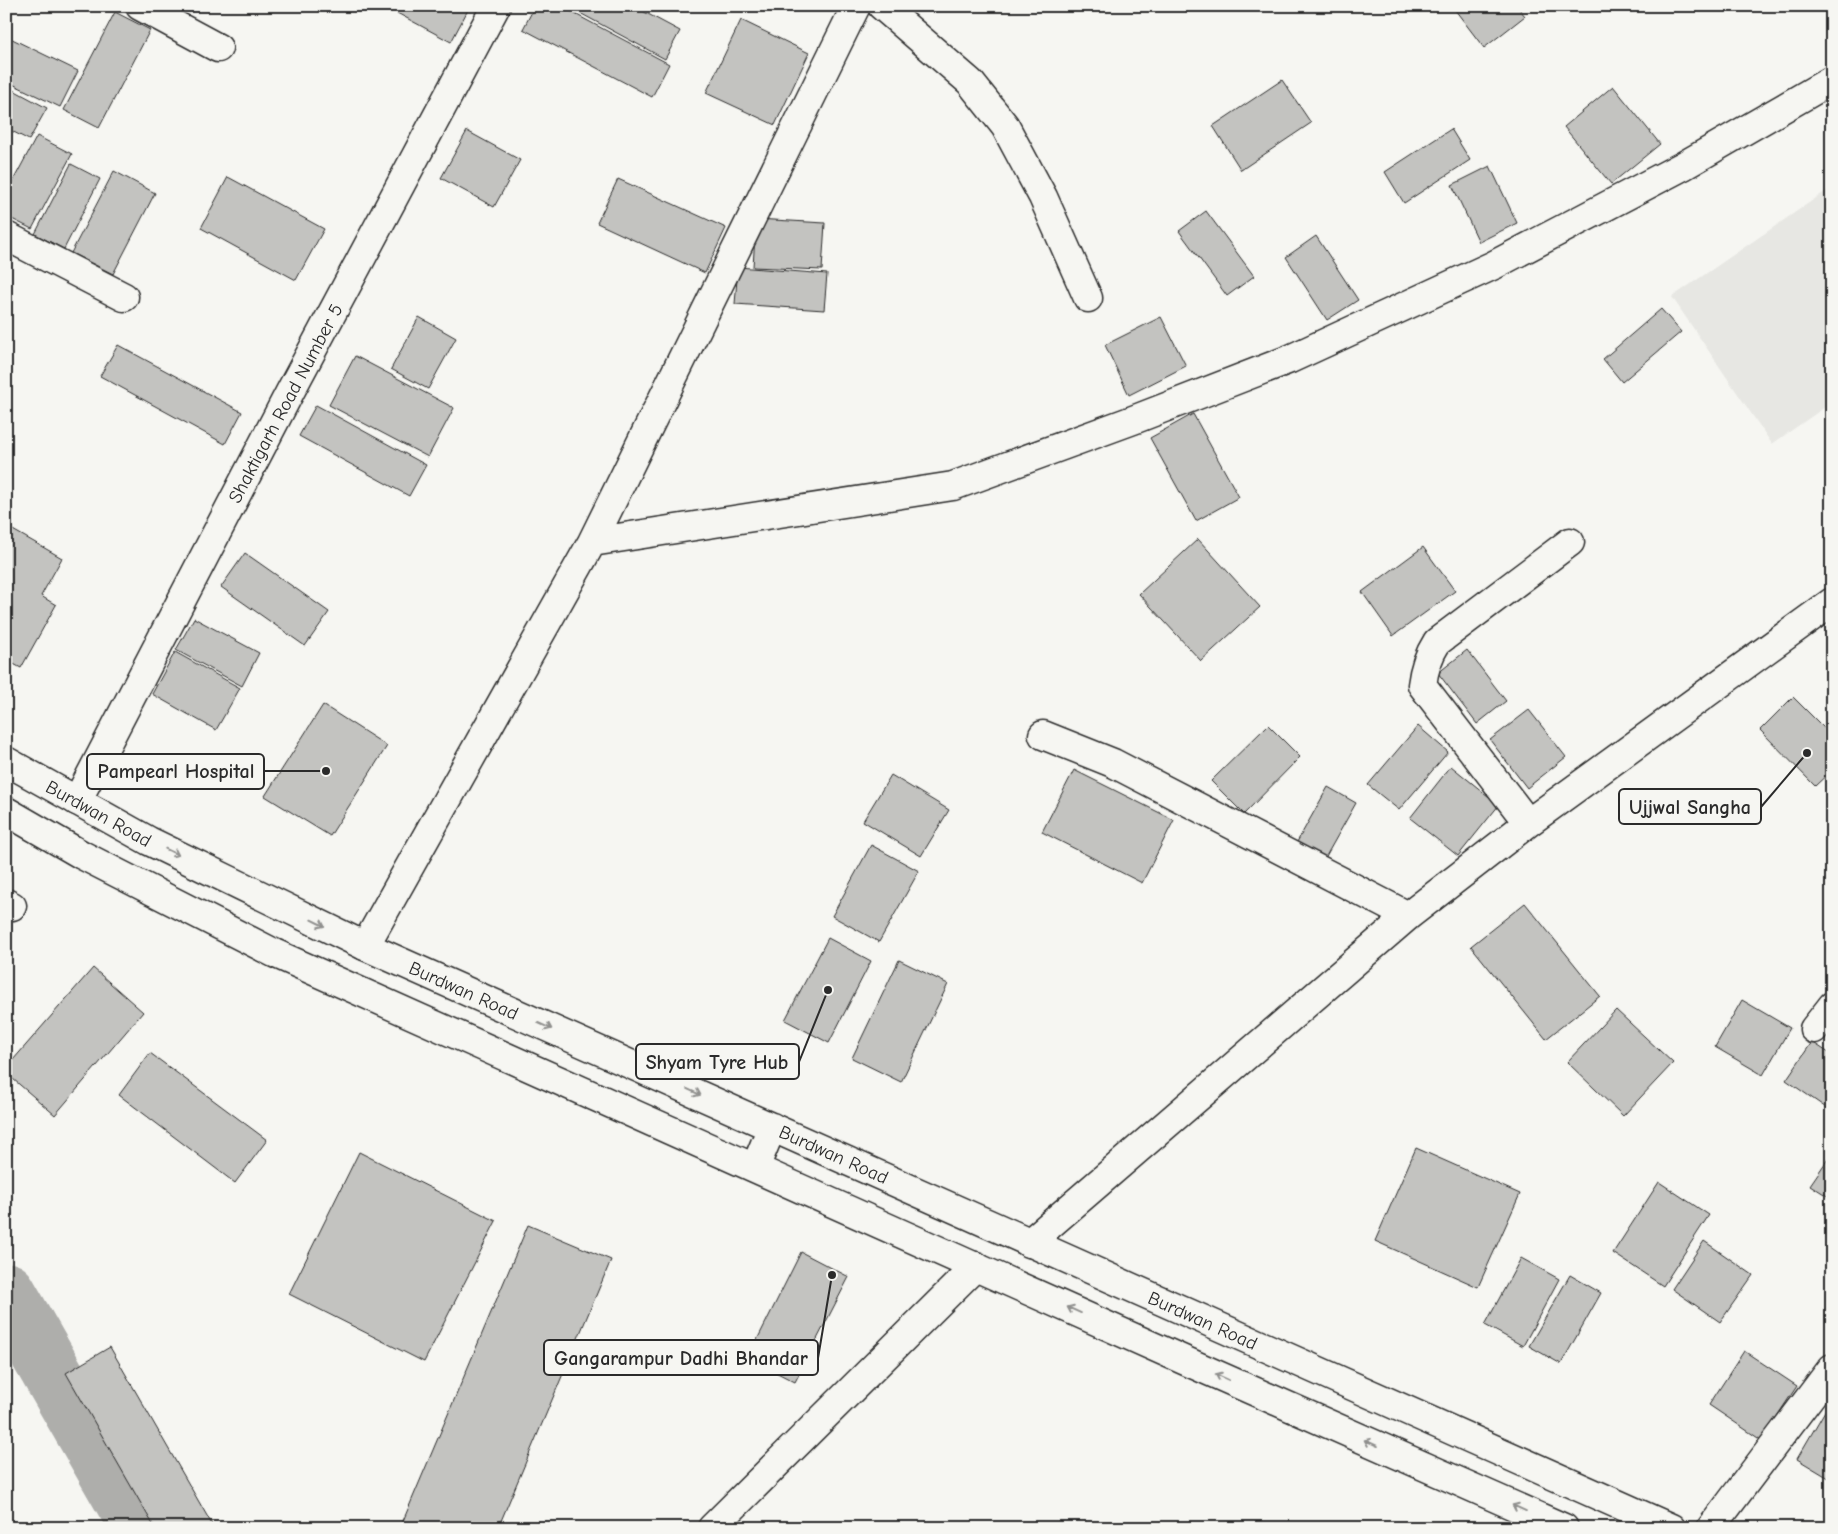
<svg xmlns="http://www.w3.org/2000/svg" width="1838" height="1534" font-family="'Comic Neue',sans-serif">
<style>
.built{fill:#e7e7e3}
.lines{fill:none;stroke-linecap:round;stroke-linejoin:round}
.river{stroke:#aeaeab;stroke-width:61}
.building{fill:#c3c3c0;stroke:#2b2b2b}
.minor-casing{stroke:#2b2b2b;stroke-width:31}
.major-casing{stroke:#2b2b2b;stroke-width:31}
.minor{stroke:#f6f6f2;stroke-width:28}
.major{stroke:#f6f6f2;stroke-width:28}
.oneway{stroke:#90908e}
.labels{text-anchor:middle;stroke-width:4;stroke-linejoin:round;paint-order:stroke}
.street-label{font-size:19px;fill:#2b2b2b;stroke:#f6f6f2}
.leader{fill:none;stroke:#2b2b2b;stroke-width:2}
.callout-dot{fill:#2b2b2b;stroke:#f6f6f2;stroke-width:2}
.callout{fill:#f6f6f2;stroke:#2b2b2b;stroke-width:2}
.callout-label{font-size:20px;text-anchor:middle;font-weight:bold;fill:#2b2b2b}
</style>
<rect width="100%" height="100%" fill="#f6f6f2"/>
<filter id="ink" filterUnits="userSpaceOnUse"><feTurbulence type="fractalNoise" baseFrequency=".02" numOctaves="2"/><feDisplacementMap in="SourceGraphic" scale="10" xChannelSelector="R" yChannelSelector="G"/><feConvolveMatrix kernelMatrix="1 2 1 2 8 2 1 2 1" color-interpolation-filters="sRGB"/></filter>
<g filter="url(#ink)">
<path class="built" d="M1832,187V410L1828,405L1772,444L1672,297Z"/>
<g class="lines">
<path class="river" d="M6,1293L141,1528"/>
</g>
<path class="building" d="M169,6H187L183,14Z
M384,6H470L451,42Z
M535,6H560L669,64L652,97L523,29Z
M567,6H633L680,31L665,59Z
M1452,6H1517L1525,16L1484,48Z
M115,12L150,30L99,128L64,110Z
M741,20L809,53L775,125L706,93Z
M6,36L78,71L60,107L6,81Z
M1282,80L1311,123L1241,170L1213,126Z
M6,86L47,108L29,140L6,128Z
M1613,86L1660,144L1611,184L1564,127Z
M1451,129L1470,160L1404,203L1385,172Z
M467,131L520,160L494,207L441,178Z
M37,136L72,154L32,229L6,216V194Z
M71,164L100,179L64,249L35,234Z
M1490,166L1517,223L1479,242L1452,185Z
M114,171L155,193L113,274L71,253Z
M228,177L324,229L296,280L201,228Z
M618,179L726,228L705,273L597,223Z
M1206,211L1254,276L1227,296L1179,231Z
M756,219L825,223L822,270L753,267Z
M1316,236L1358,300L1327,320L1286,257Z
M738,267L827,274L824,310L735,304Z
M1661,309L1681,332L1622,382L1603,359Z
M419,317L456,338L428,389L391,369Z
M1161,317L1186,366L1129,395L1105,345Z
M118,345L242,412L225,444L100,376Z
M355,356L454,408L428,457L329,405Z
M316,405L426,465L409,496L299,436Z
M1193,414L1239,497L1196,521L1150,438Z
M11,529L62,558L41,596L56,605L21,668L6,660V537Z
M1198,539L1260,607L1201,661L1139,594Z
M1423,547L1455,591L1393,636L1362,592Z
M245,553L329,612L305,646L221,587Z
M194,618L259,653L242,686L176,650Z
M1467,650L1506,701L1477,724L1438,673Z
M175,652L240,688L216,730L152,694Z
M1793,697L1832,736V770L1815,786L1760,730Z
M323,705L387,746L330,836L265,796Z
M1529,710L1566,757L1527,788L1490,740Z
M1268,725L1300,757L1244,814L1211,781Z
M1418,726L1448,752L1399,810L1368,785Z
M1451,766L1499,805L1458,856L1410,818Z
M1074,770L1174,820L1142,883L1042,832Z
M891,775L949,810L921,856L863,821Z
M1328,787L1356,803L1325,858L1297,842Z
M871,845L919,871L879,942L832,916Z
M1525,903L1600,996L1546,1039L1471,946Z
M828,938L871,961L829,1043L785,1020Z
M899,960L948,984L901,1082L852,1058Z
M93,968L143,1012L55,1115L6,1073V1068Z
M1742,1000L1790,1028L1763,1075L1715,1047Z
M1616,1010L1673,1063L1623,1116L1567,1062Z
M1812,1042L1832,1055V1112L1786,1080Z
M150,1053L267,1140L235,1183L119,1095Z
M1416,1148L1520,1194L1478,1287L1375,1241Z
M359,1152L496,1221L424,1362L289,1294Z
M1832,1153V1199L1810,1185Z
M1659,1182L1709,1215L1663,1286L1613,1253Z
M528,1225L611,1260L498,1528H400Z
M1704,1241L1753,1275L1720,1322L1672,1289Z
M801,1252L849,1277L795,1382L748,1358Z
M1521,1258L1559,1279L1523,1346L1485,1325Z
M1570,1275L1601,1293L1561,1364L1529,1346Z
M110,1347L214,1528H155L66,1373Z
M1744,1351L1797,1386L1761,1440L1709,1405Z
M1829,1404L1832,1405V1480L1797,1459Z"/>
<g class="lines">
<defs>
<path id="minor" d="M140,6L218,48
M882,6L970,82L1005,126L1043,197L1088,298
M6,236L124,297
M592,542L856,6
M1043,735L1113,763L1408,916
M77,801L291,390L496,6
M1528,823L1422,685C1424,668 1428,656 1437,642L1570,542
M6,903L12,906
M365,946L592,542L953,486L1133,420L1290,359L1494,265L1683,166L1832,80
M1814,1029L1832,1006
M1029,1243L1408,916L1528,823L1832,602
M712,1528L976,1266
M1711,1528L1832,1368"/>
<path id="major" d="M6,761L149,841L365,946L1671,1528
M6,811L82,855L274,953L1188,1362L1564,1528
M755,1168L772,1127"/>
</defs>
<use href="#minor" class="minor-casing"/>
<use href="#major" class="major-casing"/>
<use href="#minor" class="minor"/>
<use href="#major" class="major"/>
</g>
<defs><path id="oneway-shaft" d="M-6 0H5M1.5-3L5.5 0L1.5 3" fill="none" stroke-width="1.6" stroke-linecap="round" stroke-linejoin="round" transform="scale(1.25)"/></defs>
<g class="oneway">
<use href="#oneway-shaft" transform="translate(172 852) rotate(26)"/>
<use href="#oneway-shaft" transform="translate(318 923) rotate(26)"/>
<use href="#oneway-shaft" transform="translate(545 1026) rotate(24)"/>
<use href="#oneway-shaft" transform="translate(694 1092) rotate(24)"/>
<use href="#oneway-shaft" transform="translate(1074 1310) rotate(-156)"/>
<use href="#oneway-shaft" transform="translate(1222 1377) rotate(-156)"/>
<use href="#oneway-shaft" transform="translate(1371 1443) rotate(-156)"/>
<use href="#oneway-shaft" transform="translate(1519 1508) rotate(-156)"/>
</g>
</g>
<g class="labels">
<g class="street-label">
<text transform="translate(285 403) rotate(-62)" y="7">Shaktigarh Road Number 5</text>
<text transform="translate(99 813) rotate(29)" y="7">Burdwan Road</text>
<text transform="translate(464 990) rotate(24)" y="7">Burdwan Road</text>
<text transform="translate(834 1154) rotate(24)" y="7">Burdwan Road</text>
<text transform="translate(1203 1320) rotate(24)" y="7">Burdwan Road</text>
</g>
</g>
<path class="leader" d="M326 771L264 771M1807 753L1761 807M828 990L799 1062M832 1275L818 1358"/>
<g class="callout-dot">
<circle cx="326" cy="771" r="5"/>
<circle cx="1807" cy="753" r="5"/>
<circle cx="828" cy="990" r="5"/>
<circle cx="832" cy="1275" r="5"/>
</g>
<g class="callout">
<rect x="87" y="754" width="177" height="35" rx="5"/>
<rect x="1619" y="789" width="142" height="35" rx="5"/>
<rect x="636" y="1044" width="163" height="35" rx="5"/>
<rect x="544" y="1340" width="274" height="35" rx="5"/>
</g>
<g class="callout-label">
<text x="176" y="778">Pampearl Hospital</text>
<text x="1690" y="814">Ujjwal Sangha</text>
<text x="717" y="1069">Shyam Tyre Hub</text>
<text x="681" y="1365">Gangarampur Dadhi Bhandar</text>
</g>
<rect width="1838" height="1534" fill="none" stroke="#f6f6f2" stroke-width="25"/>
<rect x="12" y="12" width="1813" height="1509" fill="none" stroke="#2b2b2b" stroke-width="2" filter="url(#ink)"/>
</svg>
